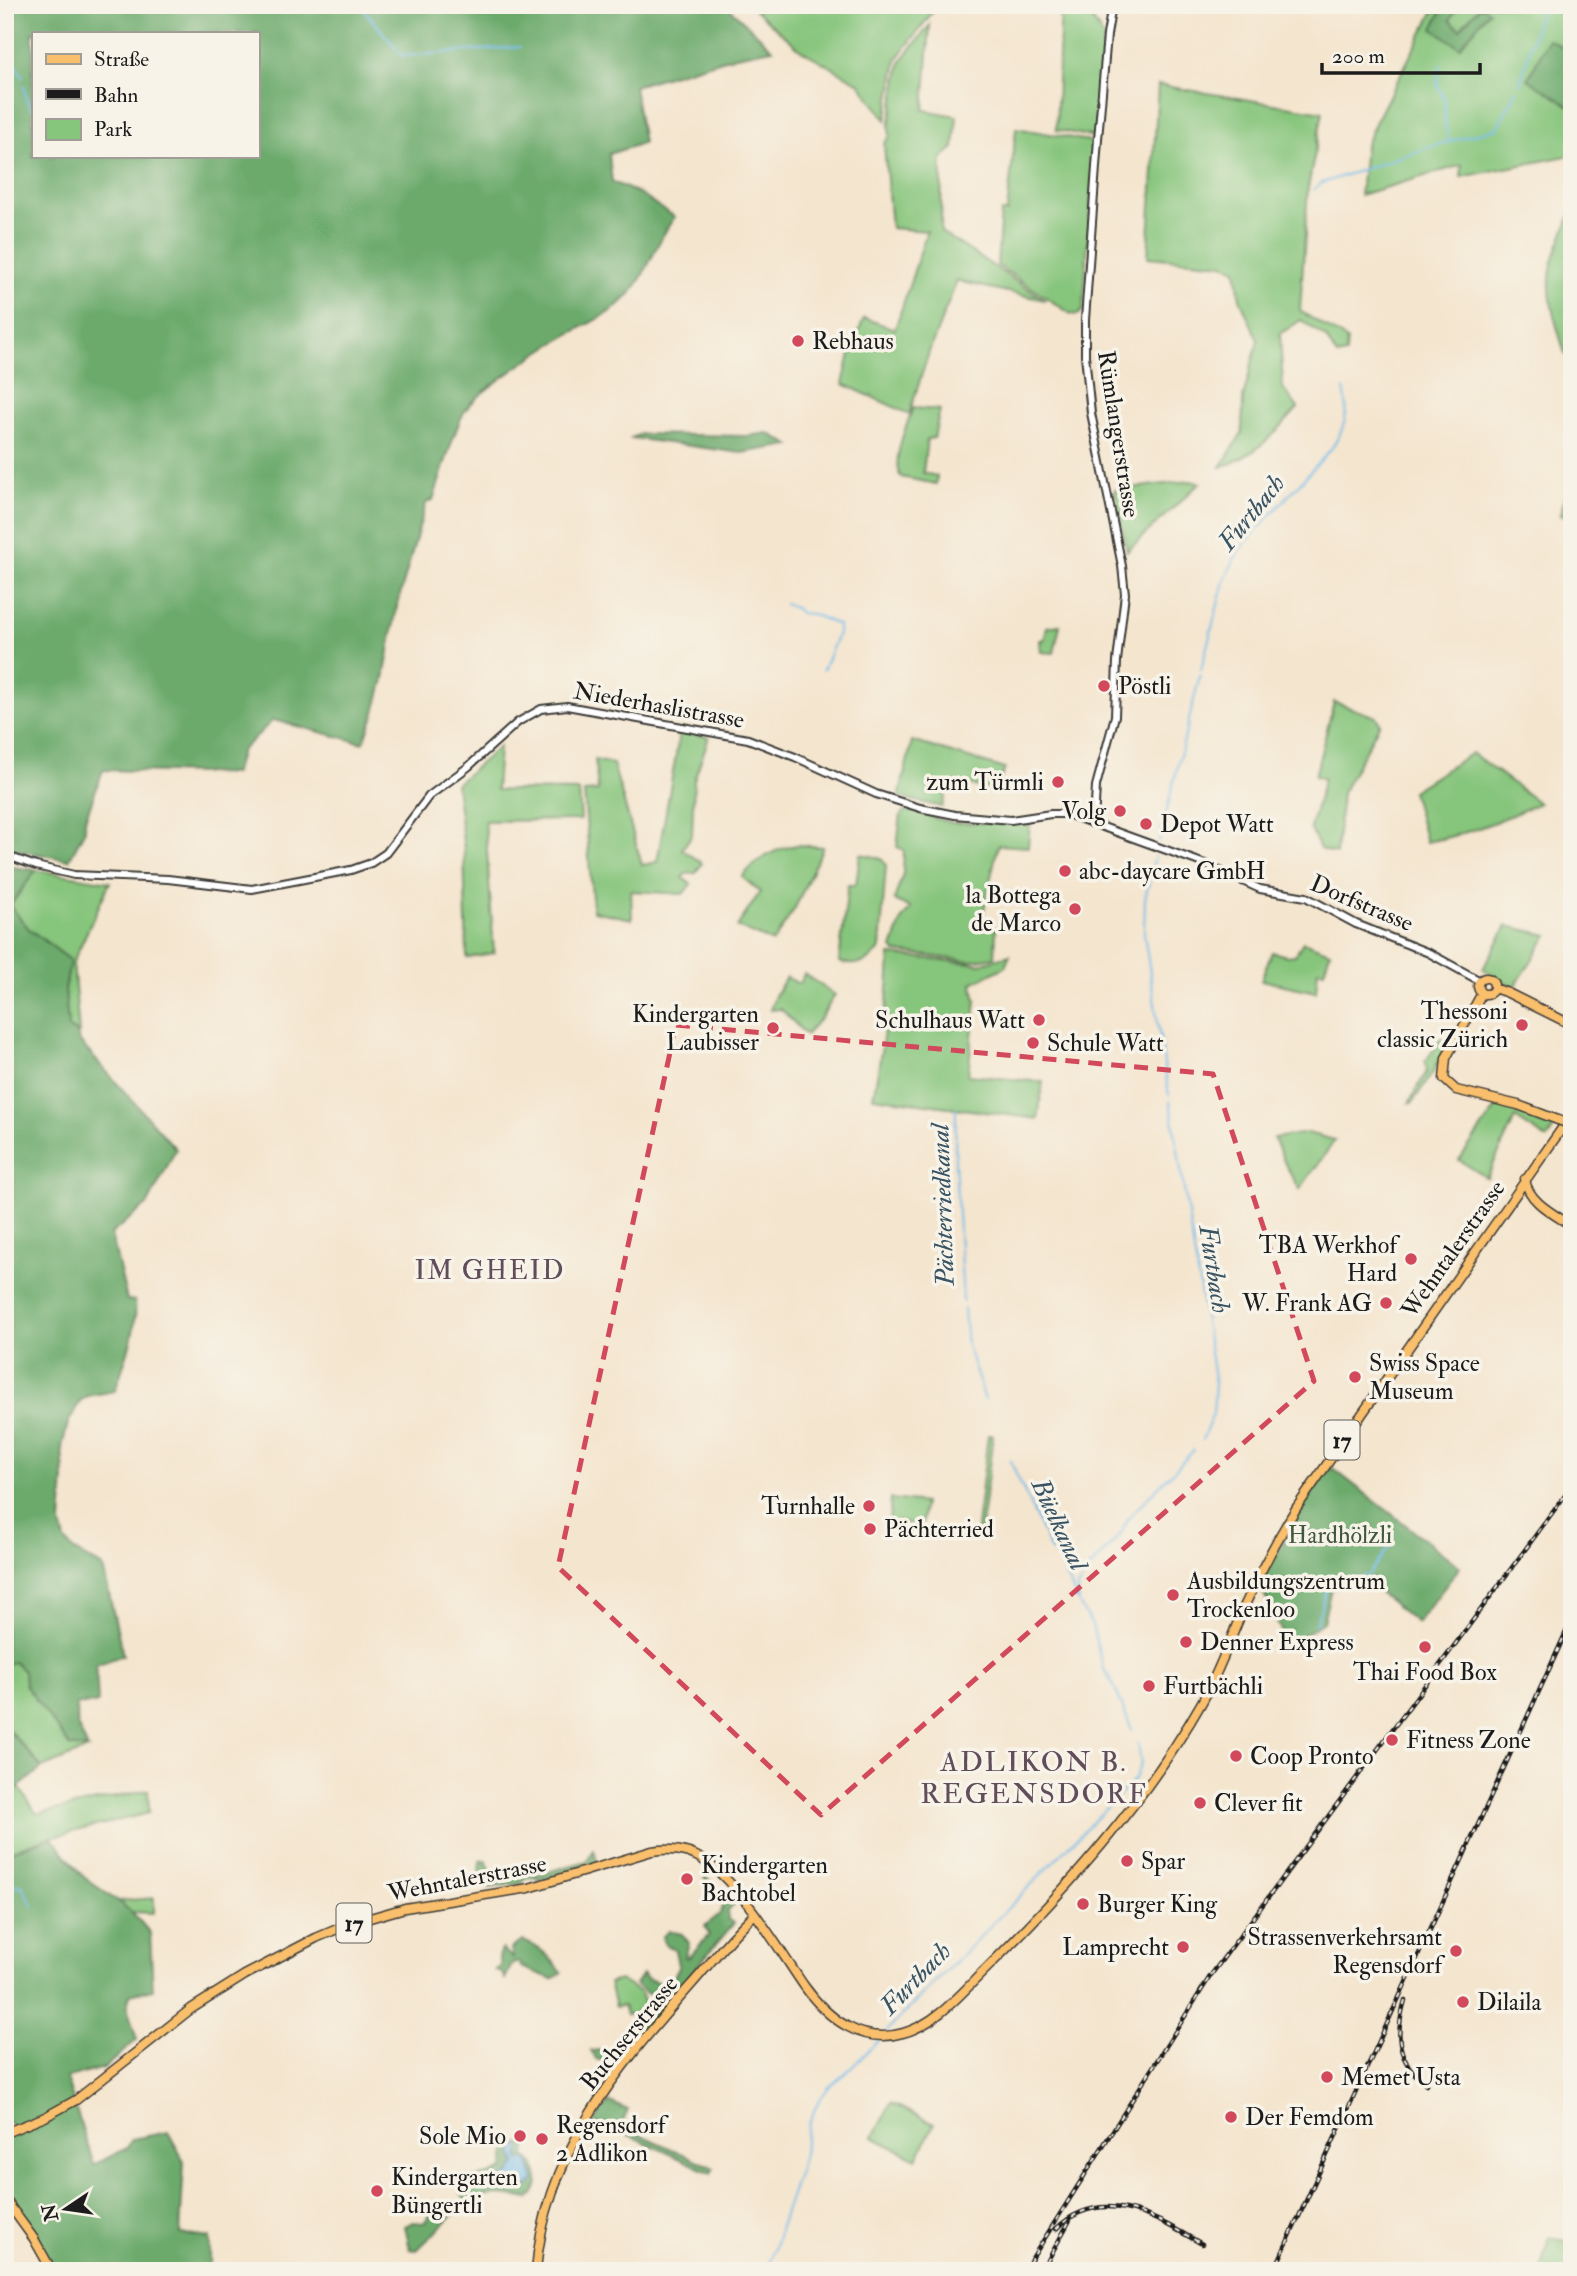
<svg xmlns="http://www.w3.org/2000/svg" width="1577" height="2276" font-family="'IM FELL Double Pica',serif">
<style>
.green{fill:#86c57c;stroke:#51704c;stroke-width:2}
.forest{fill:#6caa6c;stroke:#446344;stroke-width:2;fill-rule:evenodd}
.water{fill:#6fb9e8;stroke:#466a82;stroke-width:2}
.lines{fill:none;stroke-linecap:round;stroke-linejoin:round}
.stream{stroke:#6fb9e8;stroke-width:2}
.minor-casing{stroke:#3c3a37;stroke-width:10}
.major-casing{stroke:#3c3a37;stroke-width:11}
.minor{stroke:#fff;stroke-width:6}
.major{stroke:#f9bf6d;stroke-width:8}
.rail-casing{stroke:#1c1c1c;stroke-width:4.5}
.rail{stroke:#f7f3e8;stroke-width:2;stroke-dasharray:5;stroke-linecap:butt}
.major-bridge-casing{stroke:#3c3a37;stroke-width:11;stroke-linecap:butt}
.major-bridge{stroke:#f9bf6d;stroke-width:8}
.marked{fill:none;stroke:#d1495b;stroke-width:5;stroke-dasharray:14 9;stroke-linejoin:round}
.poi-dot{fill:#d1495b;stroke:#f7f3e8;stroke-width:2.5}
.labels{text-anchor:middle;stroke-width:7;stroke-linejoin:round;paint-order:stroke}
.shield{fill:#f7f3e8;stroke:#5e5c59;stroke-width:2}
.shield-label{font-size:23px;font-weight:bold;fill:#1c1c1c}
.poi-label{font-size:24px;fill:#1c1c1c;stroke:#f7f3e8;text-anchor:start}
.street-label{font-size:24px;fill:#1c1c1c;stroke:#f7f3e8}
.park-label{font-size:24px;fill:#41573e;stroke:#f7f3e8}
.water-label{font-size:26px;font-style:italic;fill:#395363;stroke:#f7f3e8}
.neighbourhood-label{font-size:26px;letter-spacing:2px;fill:#624d5a;stroke:#f7f3e8}
.quarter-label{font-size:28px;letter-spacing:2px;fill:#624d5a;stroke:#f7f3e8}
</style>
<rect width="100%" height="100%" fill="#f7f3e8"/>
<filter id="ink" filterUnits="userSpaceOnUse"><feTurbulence type="fractalNoise" baseFrequency=".0143" numOctaves="2"/><feDisplacementMap in="SourceGraphic" scale="14" xChannelSelector="R" yChannelSelector="G"/><feConvolveMatrix kernelMatrix="1 2 1 2 8 2 1 2 1" color-interpolation-filters="sRGB"/></filter>
<filter id="wash" filterUnits="userSpaceOnUse"><feTurbulence type="fractalNoise" baseFrequency=".00686" numOctaves="4" result="noise"/><feDisplacementMap in="SourceGraphic" scale="28" xChannelSelector="R" yChannelSelector="G"/><feGaussianBlur stdDeviation="1.57" result="paint"/><feColorMatrix in="noise" values="0 0 0 0 0 0 0 0 0 0 0 0 0 0 0 0 0 1.4 0 .05"/><feComposite in="paint" operator="in"/></filter>
<g filter="url(#wash)">
<rect width="100%" height="100%" fill="#f4e5ce"/>
<path class="green" d="M749,5H938L897,59L886,120L859,83L801,50Z
M1437,5H1572V155L1461,177L1462,165L1360,195L1365,146L1375,123Z
M1061,6L1090,15L1104,38L1095,137L1056,130Z
M930,25L924,110L957,116L954,148L942,158L941,232L1045,300L957,281L930,349L909,414L843,384L850,354L864,318L895,329L927,231L891,228L884,144L890,136L889,127L901,61Z
M1158,85L1323,112L1308,188L1300,311L1347,340L1346,354L1337,356L1326,338L1301,320L1280,334L1283,388L1298,408C1275,434 1255,456 1221,467L1242,433L1243,398L1258,340L1240,299L1236,269L1223,264L1148,257Z
M1016,128L1095,142L1083,310L1078,315L1071,314L997,265L1001,212H1007Z
M1572,212V517L1560,515L1570,481L1571,396L1567,362L1570,357L1565,354C1557,326 1546,298 1551,269C1555,250 1565,230 1572,212Z
M913,408L940,410L934,438L927,439L923,473L937,476L936,484L901,477C890,462 907,425 913,408Z
M1190,481L1200,483L1127,551L1114,490Z
M1060,625L1054,653L1041,652L1040,640H1044L1047,627Z
M1334,702L1376,717L1380,723L1342,793L1336,854L1320,849L1310,828L1324,779L1315,776Z
M680,732L709,737L694,780L692,835L682,849L702,863L696,873L685,874L683,878L691,884L683,894L631,891L632,919L593,911L584,792L598,791L595,760L613,764L642,865L657,862Z
M912,741L1005,769L999,782L993,783L990,789L955,782L951,791L947,790L942,807L899,797Z
M499,747L496,790L579,791L581,820L485,821L494,953L467,958L464,850L456,784Z
M1472,753L1539,803C1502,820 1466,835 1426,842L1412,791Z
M907,810L953,823L1030,822L1028,847L998,845L981,923L996,928L995,957L971,961L896,952L892,948L902,919L911,908L894,900L903,874L904,850L897,847L901,814Z
M797,845L823,847L795,908L773,942L737,927L760,892L742,877C758,859 773,849 797,845Z
M860,854L881,858L886,865L880,948C870,964 856,967 839,962L848,885H856Z
M36,870L110,882L73,962L79,1033L68,1028L65,991L70,960L29,929L10,906Z
M1507,926L1548,935L1514,988L1483,969Z
M1303,942L1330,952L1324,971L1318,970L1316,992L1261,980L1272,952L1287,956L1295,955Z
M890,955L980,964L1010,955L1005,967L972,983L976,1000L968,1075L1043,1082L1038,1119L873,1097C883,1049 888,1004 890,955Z
M804,974L835,995L820,1019L806,1035L781,1009L770,1010L775,996L786,977L799,984Z
M1441,1039L1448,1042L1434,1071L1412,1103H1409L1427,1071L1425,1062Z
M1498,1105L1556,1124L1547,1139L1515,1118L1487,1178L1459,1160Z
M1307,1133L1335,1140L1300,1189L1286,1166L1274,1138Z
M988,1435H993L980,1536L976,1535Z
M891,1499L924,1503L922,1525L889,1521Z
M14,1662L24,1671L69,1746L88,1749L42,1768L5,1726V1664Z
M19,1787L37,1814L148,1790L149,1813L51,1837L5,1853V1790Z
M154,1898V1913L132,1912L117,1901Z
M620,1980L641,1993L645,2005L633,2014L626,2015L623,2006L615,2007L609,1983Z
M891,2103L934,2124L917,2159L873,2137Z
M1549,2238L1572,2242V2271H1540Z"/>
<path class="forest" d="M5,5H726L773,49L736,56L634,86L643,143L609,154L612,182L636,192L675,217C655,242 648,276 625,299C608,317 581,326 561,339C540,351 472,395 463,414C450,441 443,472 433,500L426,503L397,606L384,679L374,716L363,743L273,720L241,751L234,774L103,770L85,820V830L69,860L5,848ZM33,33H257V156H33Z
M1444,5H1459L1450,20L1460,29L1480,6L1489,11L1460,47L1433,29Z
M1548,39L1572,53V108L1528,79Z
M1567,362L1572,363V517L1560,515L1570,481L1571,396Z
M768,433L790,445L741,453L631,438L641,434L747,436Z
M5,866L36,870L10,906L29,929L70,960L65,991L68,1028L77,1033L79,1041L176,1149L148,1204L111,1234L127,1300L135,1301C138,1332 124,1362 115,1391L88,1396L80,1401L68,1423L62,1447L64,1476L61,1523L65,1540L73,1550L103,1567L123,1655L96,1665L98,1703L76,1705L78,1727L88,1749L70,1746L25,1685L24,1671L14,1662L5,1664Z
M1331,1467L1460,1567L1417,1623L1361,1578L1331,1589L1323,1622L1288,1646L1260,1585L1300,1510Z
M5,1726L42,1768L19,1787L5,1790Z
M51,1837L84,1877L132,1912L150,1933L153,1989L130,1994L127,2007L137,2040L104,2068L66,2078L94,2165L127,2148L132,2139L168,2132L184,2161L180,2234L210,2238V2271H57L5,2193V2173L8,2169L5,2163V2136L15,2131L5,2117V1853Z
M594,1850L598,1865L538,1880L537,1877L525,1879L522,1883L489,1888L479,1871L480,1861L486,1860L491,1872L533,1868L535,1873L540,1874L587,1861Z
M705,1876L734,1905L728,1911V1920L734,1923L628,2048C616,2058 610,2063 595,2059L591,2051L600,2050L612,2056L627,2044L636,2022L658,1998L646,1993L635,1984L642,1974L648,1979L668,1986L679,1968C676,1960 677,1955 674,1948L666,1946L662,1937L669,1931L682,1934L689,1943L685,1957L688,1958L709,1935L705,1926L720,1914L725,1901L718,1894H706Z
M523,1941C541,1947 551,1958 562,1973L552,1979L521,1967L518,1962L512,1964L505,1979L501,1972L495,1970L501,1965L499,1957L502,1949L513,1958L511,1948Z
M610,2102L628,2110L621,2126L714,2168L711,2173L603,2123L597,2124L576,2155L602,2110Z
M527,2143L525,2155C539,2168 544,2185 529,2199C506,2195 488,2192 466,2202L460,2191V2180L489,2175L504,2169L506,2151L516,2145Z
M458,2204L461,2207L417,2250L410,2249L405,2226L413,2222L424,2223L430,2214Z"/>
<path class="water" d="M519,2146L522,2147L519,2157L521,2160L525,2159L528,2161L535,2180C527,2194 512,2184 502,2180V2177L509,2175L516,2163L513,2153L516,2147Z"/>
<g class="lines">
<path class="stream" d="M360,5L396,48
M5,39L8,53L23,77
M399,52L403,56L520,47
M1440,65L1437,84L1445,100V124L1449,142
M1520,84L1542,5
M24,86L26,99L33,110
M1313,190L1322,183L1433,146L1497,128L1517,90
M785,604L797,609L800,613L812,614L838,625V634L823,670
M1201,670L1224,581L1239,550L1331,449C1344,430 1350,413 1344,389
M1159,842L1200,675
M1155,856L1145,899L1144,934L1169,1095
M1170,1101L1215,1384L1213,1414L1202,1440
M956,1108L955,1161L963,1301
M964,1309L967,1345L985,1400
M1010,1460L1050,1549L1060,1560L1077,1600
M1316,1625L1326,1590L1330,1586L1368,1575L1392,1543
M1132,1730L1114,1686L1103,1668L1092,1625L1079,1604L1078,1588L1086,1572L1121,1534L1127,1519L1194,1450
M5,1889L17,1885L22,1886L33,1906
M887,2031L1135,1779L1141,1763L1138,1743
M767,2271C770,2259 779,2240 779,2230L800,2168L809,2123L818,2102L828,2088L851,2068L881,2038"/>
</g>
</g>
<g filter="url(#ink)">
<g class="lines">
<defs>
<path id="minor" d="M1094,823L1096,786L1115,716L1117,661L1125,594L1122,566L1091,413L1085,355V320L1098,139L1107,35L1112,5
M5,855L36,866L74,875L168,879L252,889L351,870L371,863L386,853L429,796L468,767L518,722L541,709L567,706L748,739L795,757L876,794L920,808L955,815L1011,820L1051,814H1067L1205,864L1260,889L1306,897L1356,924L1429,953L1480,981"/>
<path id="major" d="M1478 986a8 8 0 1 1 16 0a8 8 0 1 1-16 0Z
M1494,988L1508,993L1572,1025
M1482,993L1446,1058L1444,1079L1456,1090L1518,1105L1558,1120
M1525,1179C1528,1202 1554,1214 1572,1226
M5,2133L45,2117L76,2100L191,2009L245,1975L316,1938L349,1924L405,1908L529,1888L652,1851C665,1849 676,1849 689,1853C733,1868 778,1949 805,1987C828,2019 862,2045 903,2033C937,2024 962,1992 986,1969C1068,1888 1145,1802 1202,1702C1219,1672 1231,1637 1245,1605C1260,1571 1277,1539 1297,1507L1572,1114
M5,2199L34,2239L52,2271
M536,2271C545,2154 616,2070 690,1986C711,1963 731,1935 754,1915"/>
</defs>
<use href="#minor" class="minor-casing"/>
<use href="#major" class="major-casing"/>
<use href="#minor" class="minor"/>
<use href="#major" class="major"/>
<defs>
<path id="rail" d="M1405,2000C1395,2035 1396,2061 1426,2084
M1056,2229C1103,2184 1156,2218 1202,2244
M1024,2271L1211,1975L1572,1486
M1042,2271L1070,2220
M1274,2271L1572,1619"/>
</defs>
<use href="#rail" class="rail-casing"/>
<use href="#rail" class="rail"/>
<defs>
<path id="major-bridge" d="M1558,1120L1572,1125"/>
</defs>
<use href="#major-bridge" class="major-bridge-casing"/>
<use href="#major-bridge" class="major-bridge"/>
</g>
</g>
<path class="marked" d="M676,1025L1213,1074L1314,1381L821,1815L558,1567Z"/>
<g class="poi-dot">
<circle cx="798" cy="341" r="7"/>
<circle cx="1104" cy="686" r="7"/>
<circle cx="1058" cy="782" r="7"/>
<circle cx="1120" cy="811" r="7"/>
<circle cx="1146" cy="824" r="7"/>
<circle cx="1065" cy="871" r="7"/>
<circle cx="1075" cy="909" r="7"/>
<circle cx="1039" cy="1020" r="7"/>
<circle cx="1522" cy="1025" r="7"/>
<circle cx="773" cy="1028" r="7"/>
<circle cx="1033" cy="1043" r="7"/>
<circle cx="1411" cy="1259" r="7"/>
<circle cx="1386" cy="1303" r="7"/>
<circle cx="1355" cy="1377" r="7"/>
<circle cx="869" cy="1506" r="7"/>
<circle cx="870" cy="1529" r="7"/>
<circle cx="1173" cy="1595" r="7"/>
<circle cx="1186" cy="1642" r="7"/>
<circle cx="1425" cy="1647" r="7"/>
<circle cx="1149" cy="1686" r="7"/>
<circle cx="1392" cy="1740" r="7"/>
<circle cx="1236" cy="1756" r="7"/>
<circle cx="1200" cy="1803" r="7"/>
<circle cx="1127" cy="1861" r="7"/>
<circle cx="687" cy="1879" r="7"/>
<circle cx="1083" cy="1904" r="7"/>
<circle cx="1183" cy="1947" r="7"/>
<circle cx="1456" cy="1951" r="7"/>
<circle cx="1463" cy="2002" r="7"/>
<circle cx="1327" cy="2077" r="7"/>
<circle cx="1231" cy="2117" r="7"/>
<circle cx="520" cy="2136" r="7"/>
<circle cx="542" cy="2139" r="7"/>
<circle cx="377" cy="2191" r="7"/>
</g>
<g class="labels">
<g class="shield">
<rect x="1324.5" y="1420.5" width="35" height="39" rx="5"/>
<rect x="336.5" y="1903.5" width="35" height="39" rx="5"/>
</g>
<g class="shield-label">
<text x="1342" y="1448">17</text>
<text x="354" y="1931">17</text>
</g>
<g class="poi-label">
<text x="812" y="349">Rebhaus</text>
<text x="1118" y="694">Pöstli</text>
<text x="1044" y="790" text-anchor="end">zum Türmli</text>
<text x="1106" y="819" text-anchor="end">Volg</text>
<text x="1160" y="832">Depot Watt</text>
<text x="1079" y="879">abc-daycare GmbH</text>
<text x="1061" y="903" text-anchor="end">la Bottega<tspan x="1061" dy="28">de Marco</tspan></text>
<text x="1508" y="1019" text-anchor="end">Thessoni<tspan x="1508" dy="28">classic Zürich</tspan></text>
<text x="759" y="1022" text-anchor="end">Kindergarten<tspan x="759" dy="28">Laubisser</tspan></text>
<text x="1025" y="1028" text-anchor="end">Schulhaus Watt</text>
<text x="1047" y="1051">Schule Watt</text>
<text x="1397" y="1253" text-anchor="end">TBA Werkhof<tspan x="1397" dy="28">Hard</tspan></text>
<text x="1372" y="1311" text-anchor="end">W. Frank AG</text>
<text x="1369" y="1371">Swiss Space<tspan x="1369" dy="28">Museum</tspan></text>
<text x="855" y="1514" text-anchor="end">Turnhalle</text>
<text x="884" y="1537">Pächterried</text>
<text x="1187" y="1589">Ausbildungszentrum<tspan x="1187" dy="28">Trockenloo</tspan></text>
<text x="1200" y="1650">Denner Express</text>
<text x="1425" y="1680" text-anchor="middle">Thai Food Box</text>
<text x="1163" y="1694">Furtbächli</text>
<text x="1406" y="1748">Fitness Zone</text>
<text x="1250" y="1764">Coop Pronto</text>
<text x="1214" y="1811">Clever fit</text>
<text x="1141" y="1869">Spar</text>
<text x="701" y="1873">Kindergarten<tspan x="701" dy="28">Bachtobel</tspan></text>
<text x="1097" y="1912">Burger King</text>
<text x="1442" y="1945" text-anchor="end">Strassenverkehrsamt<tspan x="1442" dy="28">Regensdorf</tspan></text>
<text x="1169" y="1955" text-anchor="end">Lamprecht</text>
<text x="1477" y="2010">Dilaila</text>
<text x="1341" y="2085">Memet Usta</text>
<text x="1245" y="2125">Der Femdom</text>
<text x="556" y="2133">Regensdorf<tspan x="556" dy="28">2 Adlikon</tspan></text>
<text x="506" y="2144" text-anchor="end">Sole Mio</text>
<text x="391" y="2185">Kindergarten<tspan x="391" dy="28">Büngertli</tspan></text>
</g>
<g class="street-label">
<text transform="translate(1119 434) rotate(81)" y="8">Rümlangerstrasse</text>
<text transform="translate(659 705) rotate(10)" y="8">Niederhaslistrasse</text>
<text transform="translate(1362 903) rotate(23)" y="8">Dorfstrasse</text>
<text transform="translate(1453 1249) rotate(-55)" y="8">Wehntalerstrasse</text>
<text transform="translate(467 1878) rotate(-11)" y="8">Wehntalerstrasse</text>
<text transform="translate(629 2033) rotate(-51)" y="8">Buchserstrasse</text>
</g>
<g class="park-label">
<text x="1340" y="1543">Hardhölzli</text>
</g>
<g class="water-label">
<text transform="translate(1251 512) rotate(-51)" y="9">Furtbach</text>
<text transform="translate(942 1205) rotate(-92)" y="9">Pächterriedkanal</text>
<text transform="translate(1215 1269) rotate(81)" y="9">Furtbach</text>
<text transform="translate(1060 1524) rotate(65)" y="9">Büelkanal</text>
<text transform="translate(915 1978) rotate(-46)" y="9">Furtbach</text>
</g>
<g class="neighbourhood-label">
<text x="490" y="1279">IM GHEID</text>
</g>
<g class="quarter-label">
<text x="1034" y="1771">ADLIKON B.<tspan x="1034" dy="32">REGENSDORF</tspan></text>
</g>
</g>
<rect width="1577" height="2276" fill="none" stroke="#f7f3e8" stroke-width="28"/>
<rect x="32" y="32" width="228" height="126" fill="#f7f3e8" stroke="#9f9d96" stroke-width="2"/>
<rect x="46" y="54" width="35" height="10" fill="#f9bf6d" stroke="#9f9d96" stroke-width="2"/>
<text x="94" y="66" font-size="21" fill="#1c1c1c">Straße</text>
<rect x="46" y="89" width="35" height="10" fill="#1c1c1c" stroke="#9f9d96" stroke-width="2"/>
<text x="94" y="102" font-size="21" fill="#1c1c1c">Bahn</text>
<rect x="46" y="119" width="35" height="21" fill="#86c57c" stroke="#9f9d96" stroke-width="2"/>
<text x="94" y="136" font-size="21" fill="#1c1c1c">Park</text>
<g transform="translate(66 2209) rotate(257)" stroke="#f7f3e8" stroke-width="5" paint-order="stroke">
<path d="M0-5L12 26L0 18L-12 26Z" fill="#1c1c1c"/>
<text y="-10" font-size="19" font-weight="bold" text-anchor="middle" fill="#1c1c1c">N</text>
</g>
<path d="M1322 63v10h158v-10" fill="none" stroke="#1c1c1c" stroke-width="3.5"/>
<text x="1332" y="63" font-size="21" fill="#1c1c1c" stroke="#f7f3e8" stroke-width="5" paint-order="stroke">200 m</text>
</svg>
